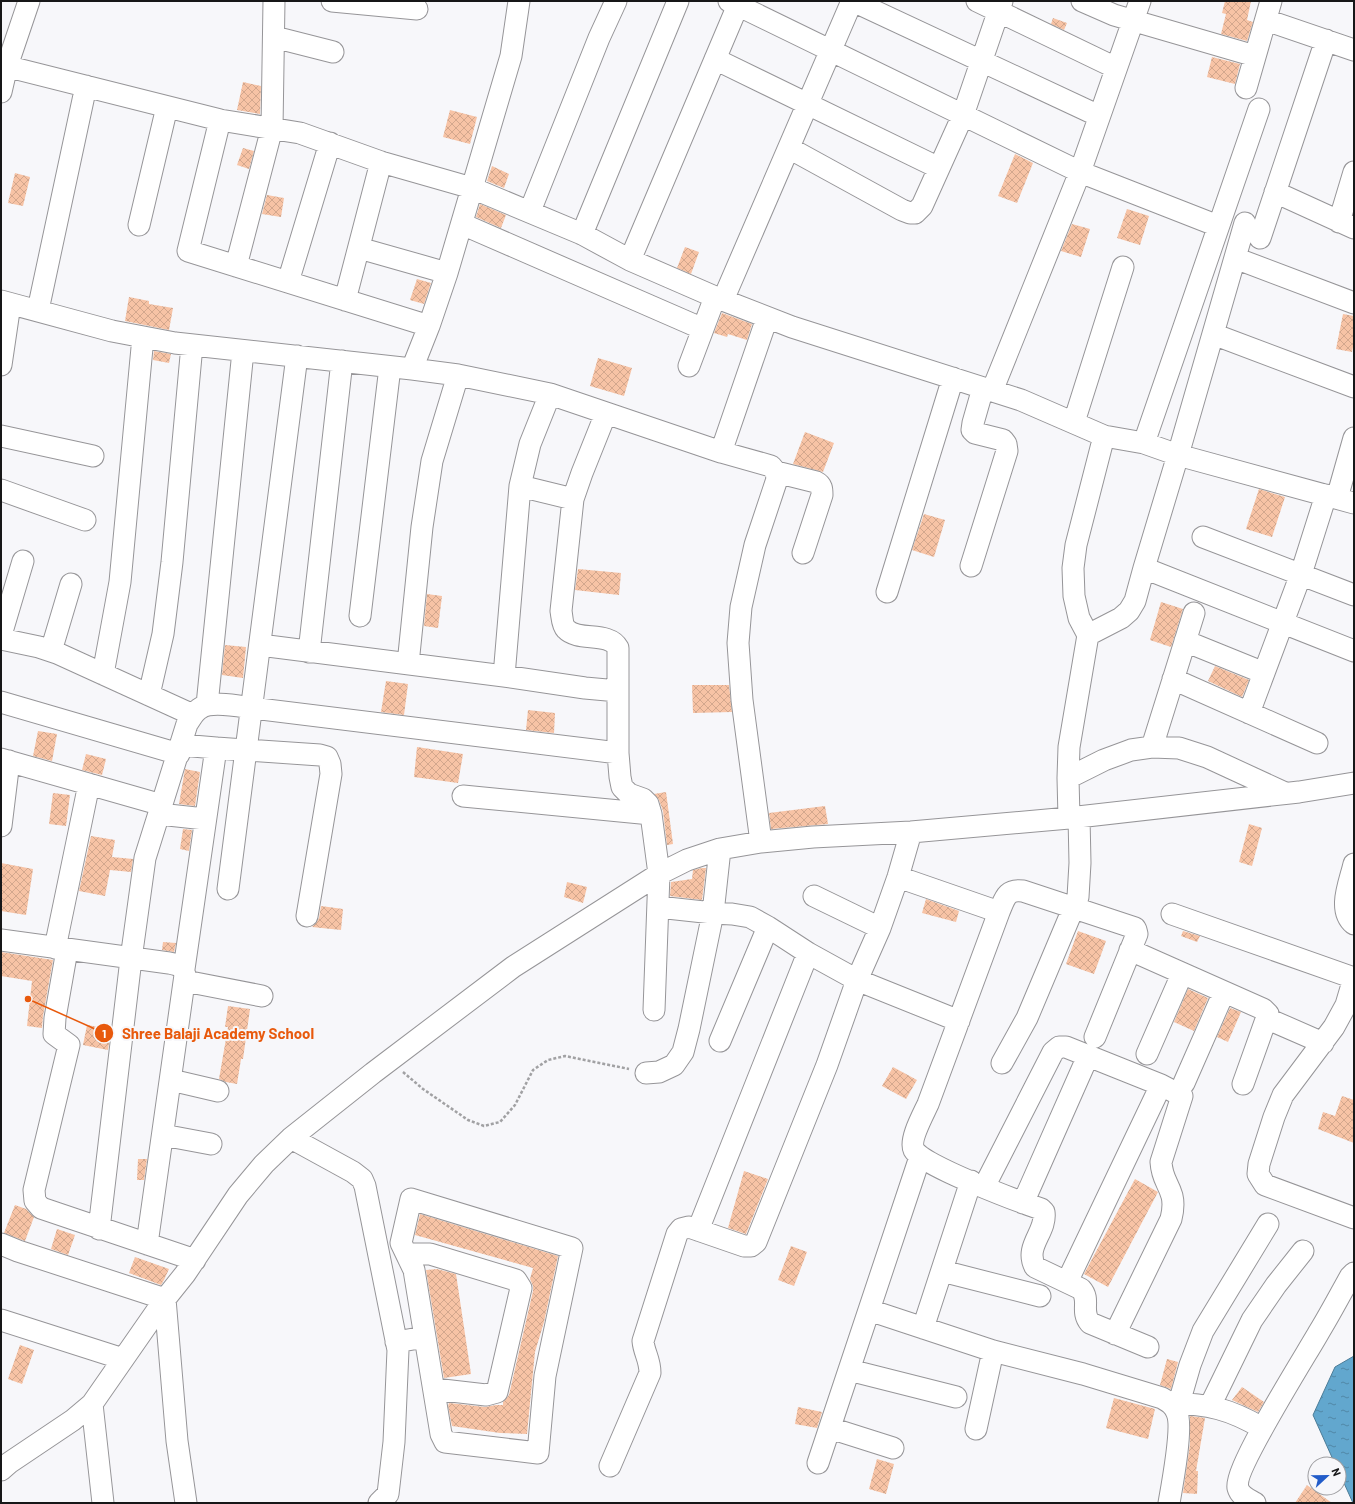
<svg xmlns="http://www.w3.org/2000/svg" width="1355" height="1504" font-family="Barlow,sans-serif">
<style>
.water{fill:url(#water-ripples);stroke:#4c7c97}
.building{fill:url(#building-cross-hatch)}
.lines{fill:none;stroke-linecap:round;stroke-linejoin:round}
.minor-casing{stroke:#969598;stroke-width:23}
.path{stroke:#a1a1a3;stroke-width:2.5;stroke-dasharray:3 2;stroke-linecap:butt}
.minor{stroke:#fff;stroke-width:21}
.leader{fill:none;stroke:#e8590c;stroke-width:1.5}
.callout-dot{fill:#e8590c;stroke:#f7f7fa;stroke-width:1.5}
.mark-label{font-size:12px;text-anchor:middle;font-weight:bold;fill:#fff}
.callout-label{font-size:15px;text-anchor:middle;font-weight:bold;fill:#e8590c;stroke:#f7f7fa;stroke-width:4;stroke-linejoin:round;paint-order:stroke}
</style>
<defs>
<pattern id="water-ripples" width="26" height="14" patternUnits="userSpaceOnUse"><rect width="26" height="14" fill="#62a7ce"/><path d="M2 4q2-2 4 0t4 0M15 11q2-2 4 0t4 0" fill="none" stroke="#5087a6"/></pattern>
<pattern id="building-cross-hatch" width="8" height="8" patternUnits="userSpaceOnUse"><rect width="8" height="8" fill="#f7c3a5"/><path d="M0 0l8 8M0 8l8-8" fill="none" stroke="#d3a78d"/></pattern>
</defs>
<rect width="100%" height="100%" fill="#f7f7fa"/>
<path class="water" d="M1354,1356V1503H1353L1339,1472V1464H1335L1313,1415L1335,1367Z"/>
<path class="building" d="M1225,1H1251L1247,20L1253,22L1247,41L1221,34L1226,14L1222,13Z
M1053,18L1067,23L1064,30L1051,24Z
M1212,57L1240,64L1235,84L1207,77Z
M243,82L261,86L260,114L237,110Z
M450,110L477,117L470,144L443,137Z
M243,148L254,151L249,169L237,165Z
M1015,154L1033,163L1017,203L998,196Z
M492,166L509,174L504,188L487,181Z
M15,173L30,177L23,206L8,203Z
M267,195L284,198L281,217L262,214Z
M480,204L506,215L501,228L476,217Z
M1127,209L1149,216L1140,245L1117,238Z
M1072,224L1090,229L1081,257L1061,251Z
M685,247L699,252L691,274L677,268Z
M417,279L431,283L424,304L410,300Z
M129,297L149,301V304L173,308L169,330L125,321Z
M722,313L752,324L747,340L728,334L727,337L714,333Z
M1343,314L1354,316V342L1352,352L1336,349Z
M154,351L171,354L169,363L153,360Z
M598,358L632,368L624,396L590,386Z
M805,432L834,443L823,472L793,464Z
M1259,489L1285,497L1272,537L1246,529Z
M924,514L945,520L934,557L912,550Z
M578,569L621,573L619,595L575,590Z
M427,594L442,596L438,628L424,626Z
M1161,602L1183,609L1171,647L1150,640Z
M225,645L246,647L243,678L222,675Z
M1215,666L1249,680L1242,697L1208,681Z
M386,681L408,684L404,715L381,712Z
M692,685H729L732,712L693,713Z
M528,710L555,713L554,733L526,730Z
M38,731L57,734L52,761L33,756Z
M417,747L463,754L458,783L414,777Z
M86,754L106,759L102,775L82,770Z
M185,769L200,772L195,806L179,804Z
M666,792L673,844L667,845L663,811L659,800L654,794Z
M53,793L70,795L66,826L49,824Z
M825,806L828,824L771,829L769,813Z
M1249,824L1262,828L1252,866L1239,862Z
M183,829L192,830L189,851L180,849Z
M91,836L115,840L112,857L133,859L131,872L110,870L105,896L79,891Z
M1,863L33,869L26,915L1,911Z
M702,868H706L702,900L670,896L671,882L692,879L693,870Z
M567,882L587,887L583,903L564,897Z
M926,899L959,911L956,922L922,913Z
M321,906L343,909L341,930L312,927L316,923L319,918Z
M1078,931L1106,941L1094,974L1066,964Z
M1183,931L1200,936L1197,942L1181,936Z
M163,942L176,943L174,952L162,950Z
M1,952L53,960L43,1016L42,1028L27,1026L32,981L1,976Z
M1188,989L1208,998L1194,1031L1174,1022Z
M228,1006L250,1009L243,1059H241L237,1084L226,1082L219,1079L228,1027H225Z
M1230,1008L1241,1012L1228,1042L1217,1037Z
M87,1025L111,1029L108,1050L83,1045Z
M893,1067L917,1080L906,1099L882,1086Z
M1342,1096L1354,1100V1143L1318,1129L1323,1112L1335,1116Z
M138,1159H147L144,1180H137Z
M744,1171L768,1179L746,1234L728,1228Z
M1135,1179L1158,1192L1108,1287L1084,1274Z
M15,1205L26,1209L34,1217L25,1241L4,1233Z
M420,1214L558,1256L544,1322L535,1352L527,1434L500,1433L452,1426L448,1406L449,1403L485,1407L496,1405H503V1402L509,1395L533,1291V1286L530,1279L533,1268L415,1235Z
M57,1229L75,1235L68,1255L51,1249Z
M791,1246L807,1252L794,1286L778,1280Z
M135,1257L169,1269L164,1280L161,1285L129,1273Z
M437,1269L456,1274L471,1374L444,1378L426,1270Z
M20,1345L34,1350L22,1384L8,1379Z
M1167,1359L1178,1362L1171,1389L1160,1385Z
M1242,1387L1264,1402L1258,1412L1232,1400Z
M1114,1398L1155,1409L1148,1439L1106,1428Z
M798,1407L822,1412L817,1428L795,1424Z
M1190,1416L1205,1418L1196,1471H1198L1197,1494L1183,1493L1190,1444Z
M877,1459L894,1464L886,1494L869,1489Z
M1307,1485L1332,1503H1295Z"/>
<g class="lines">
<defs>
<path id="minor" d="M332,1L417,9
M729,1L1080,172L1218,226
M853,1L1099,116
M977,1L1116,68
M1082,1L1114,15L1255,56
M1266,20L1354,50
M274,37L333,52
M715,59L939,168
M1,65L220,120L300,133L381,162L472,188L582,234L630,260L715,297L792,327L1021,400L1104,436L1144,443L1178,455L1354,503
M1246,88L1271,1
M1,92L7,66L29,1
M220,120L188,251L429,326
M789,148L902,210L910,213H915L922,206L963,115L1002,1
M1275,192L1354,228
M530,211L599,38L616,1
M1339,222L1354,172
M462,224L703,329
M139,225L167,107
M582,234L678,1
M1260,238L1326,40
M359,248L447,273
M1235,258L1354,303
M630,260L738,5
M236,266L272,128L274,1
M288,282L330,143
M345,300L381,162
M723,300L852,1
M1,301L112,331L175,343L412,369L458,375L550,394L721,452L771,466L776,472L777,479L755,545L741,607L738,643L742,700L761,842
M38,310L86,86
M1213,334L1354,387
M1,365L10,304
M689,366L715,297
M412,369L429,326L447,273L511,56L519,1
M992,391L1080,172L1140,1
M606,413L582,473L573,499L561,611C562,616 562,625 566,629C578,642 609,631 618,648V753L620,777L622,787L629,794L643,799L648,804L651,814L659,874L654,1010
M1074,422L1123,267
M1,436L93,456
M1104,436L1076,545L1073,568L1074,596L1079,618L1088,635L1121,618L1129,611L1135,601L1144,568L1178,455L1245,223
M1144,443L1259,109
M721,452L767,318
M776,472L816,482C822,485 822,489 822,495L803,553
M520,486L573,499
M1,490L85,520
M1337,498L1354,438
M1203,537L1354,595
M971,566L1007,451L1006,444L1003,440L975,433L972,430L973,423L983,388
M1144,568L1354,651
M887,592L953,378
M360,616L390,367
M1,635L23,561
M1,639L39,647L57,653L193,715
M1185,641L1264,673
M260,645L504,676L585,688L618,691
M51,651L71,584
M309,652L342,361
M408,664L422,527L432,461L458,375
M103,674L120,582L143,337
M504,676L520,486L530,444L550,394
M1173,679L1317,743
M149,695L163,634L172,562L192,345
M1,702L179,754
M207,705L243,351
M1249,713L1301,574L1326,495
M181,745L216,748L320,755L327,757L330,764L331,774L307,916
M1152,747L1194,613
M1,759L162,805
M1068,778L1104,760L1131,750L1152,747L1179,748L1207,757L1285,793
M463,796L651,814
M159,814L205,819
M1069,818L1068,778L1069,747L1088,635
M1,826L9,761
M1354,864C1350,882 1337,910 1354,924
M898,877L999,912C1005,898 1006,889 1023,891L1135,928L1136,930L1137,934L1095,1037
M228,889L297,356
M814,896L880,928
M658,907L713,913L732,914L750,917L768,927L808,953L857,980L959,1021
M999,912L928,1104C923,1115 909,1140 914,1150C921,1165 1020,1202 1041,1209L1044,1212C1047,1232 1024,1246 1035,1267L1081,1289C1091,1300 1080,1311 1090,1323L1148,1347
M1172,914L1354,978
M1,940L169,963C178,965 183,966 185,975L147,1244
M55,948L89,784
M67,950L55,1018L54,1034L69,1045L34,1190L35,1201L41,1208L195,1260
M1130,950L1263,1009L1268,1014L1243,1084
M184,969L216,748
M1354,978L1346,1005L1334,1027L1283,1095L1274,1117L1259,1164L1258,1174L1265,1185L1354,1218
M185,981L262,996
M1268,1019L1323,1043
M720,1041L768,927
M1147,1054L1182,974
M1002,1063L1027,1018L1078,897L1080,863L1079,817
M646,1073L659,1072L674,1065L683,1052L689,1029L713,913L720,849
M171,1080L218,1091
M1184,1083L1224,992
M163,1135L211,1144
M291,1138L353,1172L362,1179L365,1186L398,1350L394,1442L388,1494L379,1503
M984,1187L1053,1052L1059,1047H1066L1161,1085L1182,1096L1161,1162C1162,1179 1168,1182 1172,1196C1174,1204 1173,1211 1171,1219L1115,1334
M1023,1203L1088,1056
M99,1229L131,959L145,858L187,724C191,719 193,713 199,709C210,700 238,706 252,708L618,753
M698,1230L808,953
M1,1244L18,1251L165,1299L177,1441L186,1503
M407,1254H430L516,1280L521,1288L497,1392L486,1395L434,1389
M942,1271L1040,1296
M1067,1282L1161,1085
M869,1310L993,1351L1083,1374L1162,1398C1169,1402 1174,1405 1177,1413C1183,1427 1172,1486 1169,1503
M1,1320L123,1359
M923,1328L971,1181
M396,1342L425,1337L414,1270L401,1243L411,1199L572,1248L545,1376L538,1453L445,1442L441,1434L425,1337
M849,1370L956,1397
M1171,1403C1208,1404 1230,1409 1262,1428
M1179,1403L1190,1365L1203,1331L1268,1224
M92,1404L103,1503
M1210,1406L1252,1320L1276,1285L1303,1251
M830,1428L893,1448
M976,1429L993,1351
M818,1463L920,1157
M610,1466L650,1373C650,1359 644,1353 643,1341L677,1234L681,1229L689,1227L744,1246H751L756,1242L827,1065L857,980L880,928L898,877L911,832
M1,1470L9,1463L73,1420L92,1404L165,1299L185,1274L238,1195L264,1164L291,1138L373,1073L513,967L659,874L687,860L720,849L761,842L813,837L911,832L1069,818L1299,792L1354,783
M1255,1503C1248,1499 1240,1496 1238,1488C1233,1470 1306,1355 1319,1332C1330,1314 1340,1295 1350,1277L1354,1273"/>
</defs>
<use href="#minor" class="minor-casing"/>
<path class="path" d="M403,1072L423,1089L468,1120L484,1126L500,1122L515,1105L533,1070L548,1060L565,1056L629,1069"/>
<use href="#minor" class="minor"/>
</g>
<path class="leader" d="M28 999L104 1033"/>
<g class="callout-dot">
<circle cx="28" cy="999" r="4"/>
<circle cx="104" cy="1033" r="10"/>
</g>
<g class="mark-label">
<text x="104" y="1038">1</text>
</g>
<g class="callout-label">
<text x="218" y="1039">Shree Balaji Academy School</text>
</g>
<rect width="1355" height="1504" fill="none" stroke="#171718" stroke-width="4"/>
<g transform="translate(1327 1476) rotate(68)"><circle r="19" fill="#f7f7fa" stroke="#9d9da0"/>
<path d="M0-3L7 15L0 10L-7 15Z" fill="#225cc9"/>
<text y="-6" font-size="11" font-weight="bold" text-anchor="middle" fill="#171718">N</text>
</g>
</svg>
